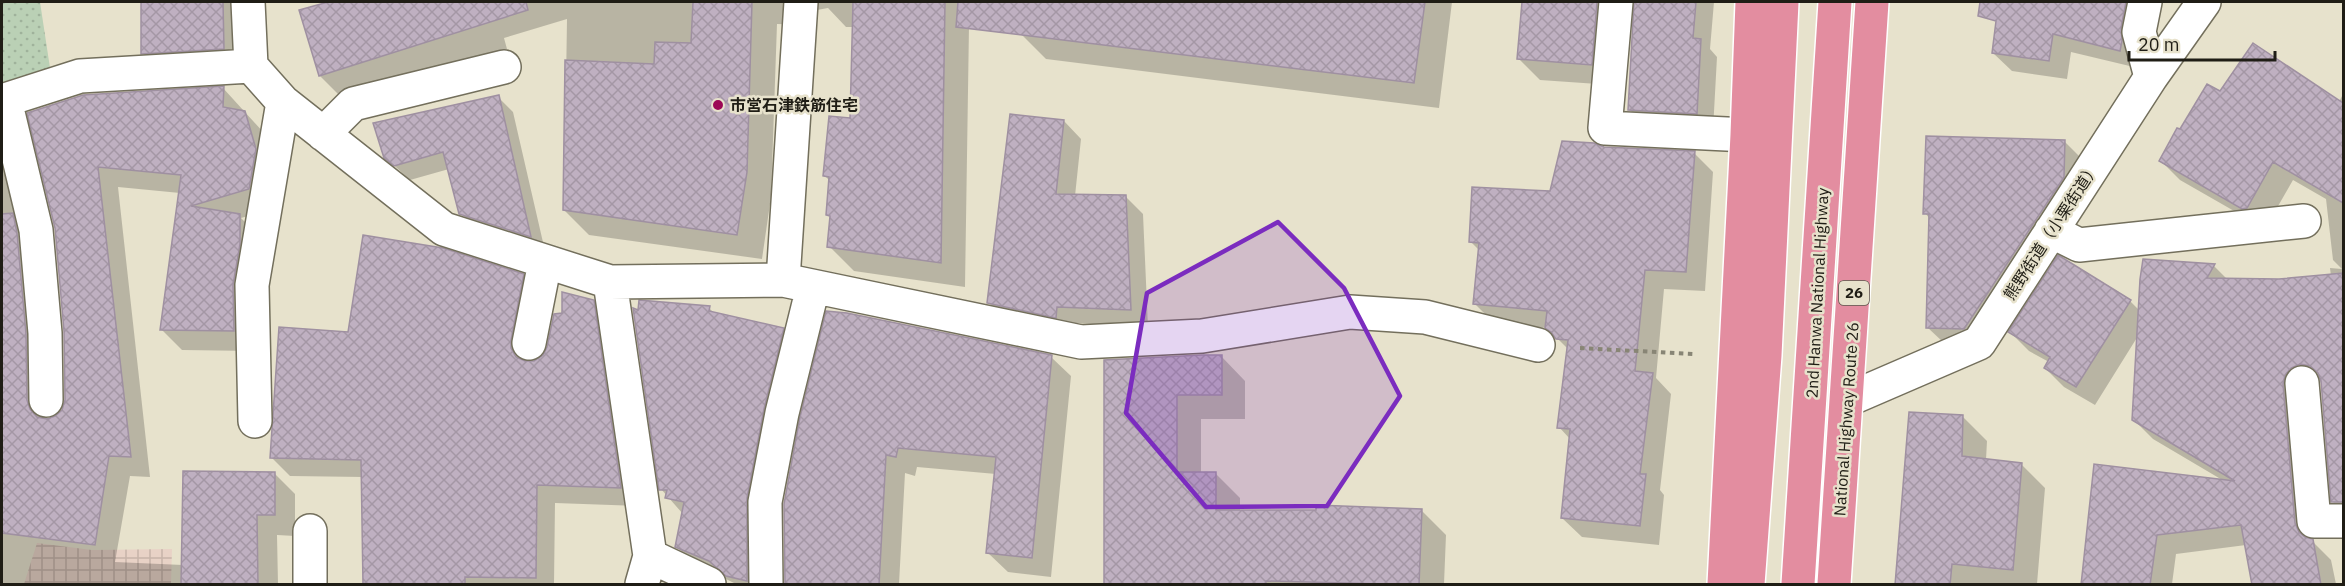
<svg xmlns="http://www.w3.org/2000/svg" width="2345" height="586" font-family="'IBM Plex Sans','Noto Sans JP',sans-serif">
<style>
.industrial{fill:url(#industrial-grid)}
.park{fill:url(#park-dots)}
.shadow{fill:#0003}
.building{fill:url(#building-cross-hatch);stroke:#9f90a1;stroke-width:1.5}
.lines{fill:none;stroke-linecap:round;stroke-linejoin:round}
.minor-casing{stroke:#736f5c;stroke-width:36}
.highway-casing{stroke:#fff;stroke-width:36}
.path{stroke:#888575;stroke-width:4;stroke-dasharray:4.5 4.5;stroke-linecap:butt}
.minor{stroke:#fff;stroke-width:33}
.highway{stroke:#e38da0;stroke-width:33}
.marked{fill:#7b2cbf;fill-opacity:0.2;stroke:#7b2cbf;stroke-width:4.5;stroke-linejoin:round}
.poi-dot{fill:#9c0855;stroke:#e7e2cc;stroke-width:2}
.labels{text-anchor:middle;stroke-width:5;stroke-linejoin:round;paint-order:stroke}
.shield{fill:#e7e2cc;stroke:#5b584c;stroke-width:1.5}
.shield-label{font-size:15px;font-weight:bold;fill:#1f1d15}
.poi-label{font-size:16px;font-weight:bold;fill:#1f1d15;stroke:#e7e2cc;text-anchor:start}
.street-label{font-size:16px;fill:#1f1d15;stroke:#e7e2cc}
</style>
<defs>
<pattern id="industrial-grid" width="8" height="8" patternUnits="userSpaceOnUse" patternTransform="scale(1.5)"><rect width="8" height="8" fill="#e8d2c6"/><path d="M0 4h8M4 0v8" fill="none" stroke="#c7b4a9"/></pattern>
<pattern id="park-dots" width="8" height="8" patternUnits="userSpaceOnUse" patternTransform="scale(1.5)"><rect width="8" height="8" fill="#bad0b5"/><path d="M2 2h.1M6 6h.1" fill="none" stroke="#9fb29b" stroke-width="1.8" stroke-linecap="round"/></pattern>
<pattern id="building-cross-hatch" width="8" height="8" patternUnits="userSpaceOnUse" patternTransform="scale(1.5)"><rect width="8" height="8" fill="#bfb0c1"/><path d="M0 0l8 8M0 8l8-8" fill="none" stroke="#a497a5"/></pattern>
</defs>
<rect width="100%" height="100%" fill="#e7e2cc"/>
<path class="industrial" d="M37,543L92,550L172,549L171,584H24Z"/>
<path class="park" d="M2,2H40L50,68L2,85Z"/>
<path class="shadow" d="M142,2H233L234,60L154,64L143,53Z
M333,2H971V26H969L965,287L854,271L829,246L831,218L828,215L830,181L825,176L851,119L854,27H846L828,8L817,10L810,17L807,25L777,24L771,197L762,259L589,235L564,210L567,19L504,38L507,49L345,101L320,76L301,11Z
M1007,2H1452L1439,108L1046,59L1021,34L1024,3Z
M1524,2H1612V85L1540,80L1519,59Z
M1636,2H1714L1710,49L1717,57L1713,130L1646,126L1630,110Z
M2000,2H2154L2138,68L2071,52L2067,79L2012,71L1993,53Z
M223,88L265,134L269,210L241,218L260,237L254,351L182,350L162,330L180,193L118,187L150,477L130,476L115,562L183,565L274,473L295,494V536L277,535L278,584H2V128L46,356L47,420L56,418L63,410L66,400L65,331L56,226L29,114Z
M2344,92V512L2333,502L2322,382L2311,386L2302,405L2314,543L2331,560L2336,584H2253L2246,545L2176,554L2172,584H2082L2224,481L2153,439L2133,419L2138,336L2095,405L2064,387L2045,368L2049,362L2029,351L2010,332L2130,301L2140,311L2214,266L2228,280H2279L2331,276L2330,268L2342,269L2333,260L2326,199L2293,180L2266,227H2262L2180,180L2160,160L2180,131L2221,93L2339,102Z
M498,97L513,112L545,251L476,229L461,213L449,169L410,180L385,157Z
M1064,121L1081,139L1075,196L1126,197L1143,214L1148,327L1074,323L1073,334L1006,320L989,303Z
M2064,141L2081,158L1986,339L1944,343L1927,327L1930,219L1925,213Z
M1604,148L1694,153L1713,172L1705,291L1664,289L1656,378L1671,394L1660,490L1664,495L1659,545L1582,537L1562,518L1570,439L1559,427L1568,349L1547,328L1494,323L1475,304L1480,251L1471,242L1551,193Z
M523,275L541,294L529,363L535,362L545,356L563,314L593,301L612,320L639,506L555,503L554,584H363V570H365L363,477L290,476L271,457L349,333Z
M709,308L715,314L783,330L799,346L762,584H736L692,562L676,546L683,514L661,489Z
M1221,356L1245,381V419H1201V474H1216L1240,498V512L1421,510L1446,535L1444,584H1106V361Z
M1051,357L1071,376L1051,577L1008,572L988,553L996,474L917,467L915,476L905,473L899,584H785V504Z
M1963,417L1987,441L1986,460L2021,464L2045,488L2037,584H1896Z"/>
<path class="building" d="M141,2H223L224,49L141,54Z
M328,2H526L528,10L319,76L299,10Z
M693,2H752L747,172L737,235L563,210L565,60L654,64L655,42L691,43Z
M853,2H945L941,263L827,247L830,216L826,215L829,177L823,176L829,116L850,118Z
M958,2H1425L1414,83L956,27Z
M1522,2H1597L1592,65L1517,59Z
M1634,2H1696L1693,38L1701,39L1697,114L1628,110Z
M1980,2H2126L2121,28L2122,41L2120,51L2053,34L2049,61L1992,53L1996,21L1978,16Z
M2253,43L2343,103V203L2273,162L2247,208L2242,209L2159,161L2177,128L2180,129L2207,84L2220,91Z
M224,86L223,107L245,111L256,149L249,189L191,206L240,214V244L233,285L234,331L160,330L181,175L98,167L131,457L109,456L95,545L2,533V214L13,213L17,233L26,334L27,400L30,409L37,417L47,419L55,416L62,410L65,400L64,331L55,228L27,113L83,95Z
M499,95L531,237L459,214L443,152L394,166L384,158L373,123Z
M1010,114L1064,120L1056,194L1126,195L1131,310L1057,307L1056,318L987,303Z
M1926,136L2065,140L2064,177L1964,329L1926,328L1929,214H1923Z
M1562,141L1594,143L1604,147L1695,151L1686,272L1645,270L1635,371L1653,373L1640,474H1646L1640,526L1561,518L1570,429L1557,428L1568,340L1556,339L1551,332L1545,328L1547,311L1473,304L1479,243L1469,242L1472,187L1550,191Z
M363,235L443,248L524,274L511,340V348L516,357L525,361H534L543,355L547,347L554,314L562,313V292L594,300L621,488L537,485L536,578L465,577V585H363L361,460L270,458L279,327L348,332Z
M2058,255L2131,300L2076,387L2044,368L2050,357L2008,332Z
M2143,259L2215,264L2207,278L2279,279L2343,273V502H2331L2321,381L2318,373L2310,366L2300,364L2291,368L2285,375L2283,384L2295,523L2299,532L2305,537L2313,539L2321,585H2252L2241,525L2157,535L2150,585H2081L2094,464L2235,481L2132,420L2140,279Z
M639,300L710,306L709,311L784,328L764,409L747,498V581L726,576L709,561L675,547L684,502L665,498L667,490H659L633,308L638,310Z
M826,311L847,313L1052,355L1032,558L986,553L996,457L898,448L896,457L886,455L879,585H785L784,504L800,417Z
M1202,355H1222V395H1177V472H1216V510H1316V505L1422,509L1419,585L1266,581V585H1104V360Z
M1909,412L1963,415L1962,456L2022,463L2013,570L1952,564L1950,585H1895Z
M183,471L275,472V515H257L258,585H181Z"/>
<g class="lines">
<defs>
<path id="minor" d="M248,2L251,66L283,102L444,229L610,282L783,280L1081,342L1202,336L1350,312L1425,317L1538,345
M1616,2L1605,128L1747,135
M2145,2L2139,32L2151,77
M323,134L353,104L504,67
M2051,231L2079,245L2304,221
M783,280L801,2
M610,282L650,556L709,584
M529,343L545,262
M2302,383L2314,521H2344
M46,400L45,333L36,230L5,100L80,76L251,66
M1847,400L1979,343L2151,77L2204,2
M255,421L252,285L283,102
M310,584V531
M642,584L650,556
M766,584L765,502L782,413L813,287"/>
<path id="highway" d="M1724,584L1747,135L1752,2
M1748,584L1765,355L1782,2
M1798,584L1835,2
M1834,584L1872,2"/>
</defs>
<use href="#minor" class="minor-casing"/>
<use href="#highway" class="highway-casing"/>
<path class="path" d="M1580,348L1693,354"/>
<use href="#minor" class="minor"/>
<use href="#highway" class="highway"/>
</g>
<path class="marked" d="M1278,222L1344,288L1400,396L1327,506L1206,507L1126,413L1147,293Z"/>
<circle class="poi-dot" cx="718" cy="105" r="6"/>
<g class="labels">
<rect class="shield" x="1839" y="281" width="30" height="24" rx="4.5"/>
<g class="shield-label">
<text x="1854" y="298">26</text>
</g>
<g class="poi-label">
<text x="730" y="111">市営石津鉄筋住宅</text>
</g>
<g class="street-label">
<text transform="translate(2051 231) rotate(-57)" y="6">熊野街道（小栗街道）</text>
<text transform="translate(1817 293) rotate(-87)" y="6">2nd Hanwa National Highway</text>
<text transform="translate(1846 419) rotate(-86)" y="6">National Highway Route 26</text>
</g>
</g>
<rect width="2345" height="586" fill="none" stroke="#1f1d15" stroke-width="6"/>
<path d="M2129 51v9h146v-9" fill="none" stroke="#1f1d15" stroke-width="3"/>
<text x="2138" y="51" font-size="18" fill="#1f1d15" stroke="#e7e2cc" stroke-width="4.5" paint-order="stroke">20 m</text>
</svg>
